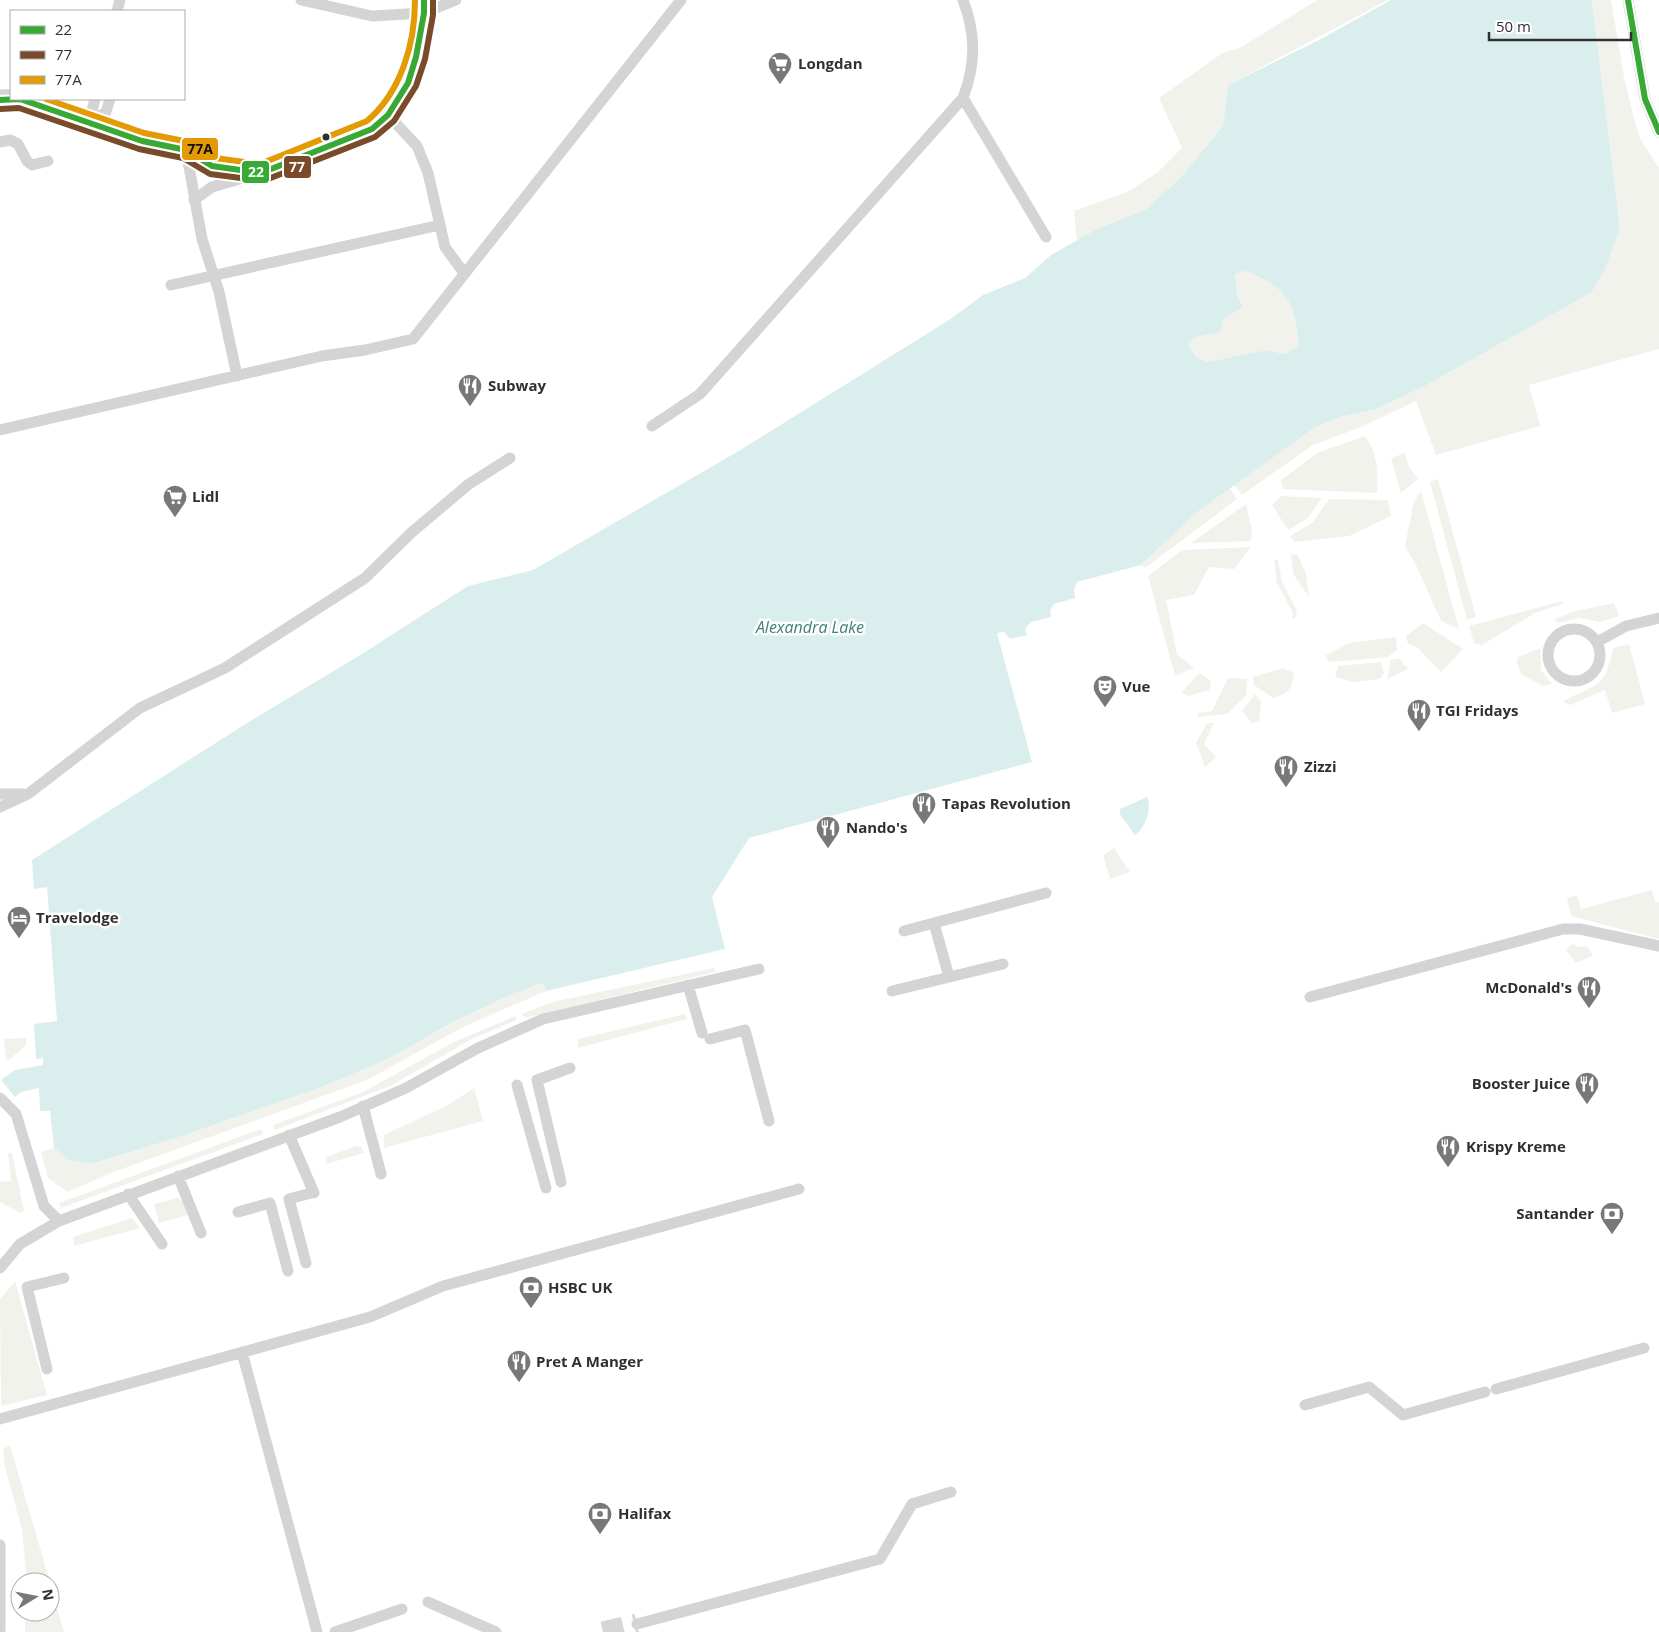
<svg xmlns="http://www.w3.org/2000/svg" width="1659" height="1632" font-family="'Open Sans',sans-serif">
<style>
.green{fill:#f2f2ec}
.water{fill:#dbeeee;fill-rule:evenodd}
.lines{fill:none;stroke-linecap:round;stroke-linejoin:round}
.street-tunnel{stroke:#d6d6d6;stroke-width:21;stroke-dasharray:21 11;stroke-linecap:butt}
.lane{stroke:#d4d4d4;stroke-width:11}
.street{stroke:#d4d4d4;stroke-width:21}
.bus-1-casing{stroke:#fff;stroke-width:10}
.bus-2-casing{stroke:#fff;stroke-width:10}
.bus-3-casing{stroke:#fff;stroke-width:10}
.bus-1{stroke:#39a935;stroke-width:6}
.bus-2{stroke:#7a4b2a;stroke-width:6}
.bus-3{stroke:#e39a05;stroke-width:6}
.bus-dot{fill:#303030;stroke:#fff;stroke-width:2}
.labels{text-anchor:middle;stroke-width:5;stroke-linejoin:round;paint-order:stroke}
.poi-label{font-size:15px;font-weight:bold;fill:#303030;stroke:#fff;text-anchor:start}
.water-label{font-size:16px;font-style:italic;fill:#417e7b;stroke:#fff}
.line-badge{stroke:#fff;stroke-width:2}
.badge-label{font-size:14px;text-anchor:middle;font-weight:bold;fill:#fff}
.pale-badge-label{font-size:14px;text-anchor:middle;font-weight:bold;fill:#111}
</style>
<rect width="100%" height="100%" fill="#fff"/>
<path class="green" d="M1317,0H1388L1228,85L1223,126L1180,178L1145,210L1077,241L1074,211L1127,192L1157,173L1182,148L1159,98L1224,52L1240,48Z
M1592,0H1611L1624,77L1635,123L1641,140L1659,168V349L1529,385L1540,426L1436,455L1416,401L1361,427L1313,445L1242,495L1234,485L1314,428L1340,417L1376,409L1423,387L1591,293L1620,229Z
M1246,271C1290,289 1293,299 1299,345L1284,354L1266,350L1207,362L1196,357L1188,344L1196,337L1220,332L1223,320L1243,307L1237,295L1235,274Z
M1365,436C1378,453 1378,472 1377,493L1283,489L1281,480L1317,453Z
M1405,453L1409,467L1418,479L1401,493L1391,458Z
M1438,479L1476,617L1467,620L1430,482Z
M1230,489L1237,499L1145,568L1141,565L1196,513Z
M1421,491L1459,629L1441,621L1416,565L1405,546L1414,502Z
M1281,496L1322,498L1308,518L1288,530L1272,505Z
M1329,499L1388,500L1391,516L1349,536L1294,542L1290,536L1312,523Z
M1246,504L1252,531L1251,541L1191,543Z
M1251,547L1234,569L1209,567L1194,595L1166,600L1177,654L1194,668L1175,676L1148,576L1182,550Z
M1297,554L1306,573L1309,597L1293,574L1291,555Z
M1274,560H1278L1282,582L1297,611L1295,619L1292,618L1293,613L1277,583Z
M1562,601V604L1535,613L1482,645L1474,643L1469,626Z
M1614,603L1619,616L1600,622L1580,618L1558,623L1554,620L1571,612Z
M1423,623L1463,649L1441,672L1417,647L1408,644L1406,636Z
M1396,637L1397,650L1388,657L1329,662L1325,656L1349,643Z
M1629,644L1645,704L1612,713L1605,690L1570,705L1563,702C1574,693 1595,690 1603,678C1609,670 1610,657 1614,648Z
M1540,648L1541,670L1552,684L1543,686L1521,674L1517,662L1518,657Z
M1399,658L1408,669L1387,679L1391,660Z
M1381,662L1384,673L1380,679L1353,682L1335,677L1338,666Z
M1283,668L1294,673C1292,689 1289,693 1273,698L1254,685L1253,677Z
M1199,673L1211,681L1209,690L1188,696L1182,692Z
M1228,678L1247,679L1246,696L1227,714L1198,717V713L1212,711Z
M1255,694L1261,701L1259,721L1252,723L1242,711Z
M1207,723H1214L1204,744L1216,757L1205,767L1196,743Z
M1114,848L1130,872L1110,879L1103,855Z
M1652,890L1655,902H1659V939L1571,916L1567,898L1577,895L1581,909Z
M1572,944L1579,947H1588L1593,956L1576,963L1566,950Z
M714,968L715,972L525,1018L522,1014L552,1002Z
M543,983L546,991L463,1027L367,1080L111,1173L68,1192L48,1178L41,1152L54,1148L68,1160L91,1164L182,1136L319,1088L386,1060L459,1019L512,994Z
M685,1014L687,1019L578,1048V1039Z
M515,1016L517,1020L472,1039L390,1086L275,1130L273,1125L363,1092L454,1042Z
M26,1038V1045L9,1060L6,1059L4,1039Z
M474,1088L483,1121L384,1148V1135L448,1105Z
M261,1129L263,1134L61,1208L59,1203Z
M356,1146L361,1147L364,1153L326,1164V1157Z
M8,1153H12L24,1211L20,1213L0,1202V1182L11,1181Z
M178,1198L184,1202L188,1215L159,1223L154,1204Z
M132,1218L140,1228L74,1246L73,1237Z
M15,1281L47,1395L1,1406L0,1299Z
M10,1445L50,1582H27L22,1530L5,1467L3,1449Z
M50,1583L64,1632H25L26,1612H50Z"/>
<path class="water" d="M1391,0H1592L1620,229L1605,269L1591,293L1423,387L1376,409L1340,417L1314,428L1196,513L1141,565L1077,582L1074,589L1075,598L1054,604L1050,611L1051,617L1031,622L1025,629L1027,635L1010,639L1004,632L997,633L1032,762L749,838L712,897L725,949L546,991L543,983L512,994L457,1020L386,1060L319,1088L182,1136L91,1164L68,1160L54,1148L50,1111H40L39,1088L21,1092L15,1097L1,1080L15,1070L43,1065V1058L36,1059L34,1024L57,1021L47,887L34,889L32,860L247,723L357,657L468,586L533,570L737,452L949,320L983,295L1025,278L1051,255L1097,229L1145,210L1180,178L1223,126L1228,85L1319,40ZM1246,271C1288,288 1294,301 1299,345L1284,354L1266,350L1207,362L1196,357L1188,344L1196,337L1220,332L1223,320L1243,307L1237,295L1235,274Z
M1147,797C1152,808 1146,828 1135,835L1120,815V809Z"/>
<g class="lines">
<path class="street-tunnel" d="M603,1632L637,1624"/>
<path class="lane" d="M301,0L372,16L424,13L456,0
M1628,0L1645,99L1659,132
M117,11L120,0
M963,98L1046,237
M388,115L417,146L428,173L445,247L464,273
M89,122L106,112L110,99
M89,122L95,99
M0,142L10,140L18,144L27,161L32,165L48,161
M186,150L202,239L219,292L237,376
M194,200L212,187L250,176
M171,285L440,225
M652,426L700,394L963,98C976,64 976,34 963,0
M0,430L322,356L365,350L413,339L681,0
M1548 655a26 26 0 1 1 52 0a26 26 0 1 1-52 0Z
M1597,642L1626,626L1659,618
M0,794H23
M0,807L28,794L140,708L225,668L365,578L412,532L469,484L510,458
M934,923L949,977
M904,931L1046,893
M688,985L702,1033
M892,991L1003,964
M1310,997L1563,929H1580L1659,946
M710,1039L745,1030L769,1121
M517,1085L546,1188
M0,1098L16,1114L44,1206L59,1221
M363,1106L381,1174
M289,1135L314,1193
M178,1176L201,1233
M561,1182L537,1080L570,1068
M128,1194L162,1244
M238,1212L270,1203L288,1271
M306,1263L289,1199L311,1193
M0,1268L20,1244L59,1221L340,1117L406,1088L478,1048L543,1019L759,969
M242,1352L317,1632
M47,1369L27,1287L64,1278
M1496,1389L1644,1348
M1305,1405L1369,1387L1403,1415L1485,1392
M0,1419L370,1317L443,1286L799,1189
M0,1545V1630
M428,1602L496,1632
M637,1624L880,1559L912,1504L951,1492
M335,1632L402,1609"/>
<path class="street" d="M20,99L142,141L186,150L212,166L261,173L372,129L388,115L408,83L416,57L424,13V0
M0,100L20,99"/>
<defs>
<path id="bus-1" d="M1628,0L1645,99L1659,132
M0,100L20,99L142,141L186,150L212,166L261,173L372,129L388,115L408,83L416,57L424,13V0"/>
<path id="bus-2" d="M0,109L19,108L139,149L183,158L210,174L263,181L375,137L394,121L416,86L425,59L433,15V0"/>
<path id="bus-3" d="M46,99L144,133L189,142L215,158L260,164L367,121C401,92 415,44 415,0"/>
</defs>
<use href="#bus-1" class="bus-1-casing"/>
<use href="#bus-2" class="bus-2-casing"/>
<use href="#bus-3" class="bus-3-casing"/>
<use href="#bus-1" class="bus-1"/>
<use href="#bus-2" class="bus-2"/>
<use href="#bus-3" class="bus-3"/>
</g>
<defs>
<symbol id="supermarket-pin" viewBox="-11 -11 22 30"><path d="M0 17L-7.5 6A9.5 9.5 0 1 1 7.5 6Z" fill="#787878" stroke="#fff"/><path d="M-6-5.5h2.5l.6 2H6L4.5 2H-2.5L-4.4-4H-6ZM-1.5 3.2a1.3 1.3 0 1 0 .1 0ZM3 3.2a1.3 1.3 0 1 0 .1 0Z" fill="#fff"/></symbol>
<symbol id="restaurant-pin" viewBox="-11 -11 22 30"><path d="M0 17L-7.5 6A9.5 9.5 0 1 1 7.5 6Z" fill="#787878" stroke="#fff"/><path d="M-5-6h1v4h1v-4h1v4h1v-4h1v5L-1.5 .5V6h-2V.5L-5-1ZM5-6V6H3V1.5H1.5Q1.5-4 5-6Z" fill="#fff"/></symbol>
<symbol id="theatre-pin" viewBox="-11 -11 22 30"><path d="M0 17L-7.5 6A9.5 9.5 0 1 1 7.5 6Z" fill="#787878" stroke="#fff"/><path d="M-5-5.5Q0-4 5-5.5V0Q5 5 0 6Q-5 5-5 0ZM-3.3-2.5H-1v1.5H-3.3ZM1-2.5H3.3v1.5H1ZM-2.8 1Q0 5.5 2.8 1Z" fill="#fff"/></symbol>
<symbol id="hotel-pin" viewBox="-11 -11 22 30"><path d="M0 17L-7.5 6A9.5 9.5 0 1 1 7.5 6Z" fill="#787878" stroke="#fff"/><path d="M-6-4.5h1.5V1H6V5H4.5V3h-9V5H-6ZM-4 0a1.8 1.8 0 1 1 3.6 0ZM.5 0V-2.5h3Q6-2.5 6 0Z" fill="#fff"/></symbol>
<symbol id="bank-pin" viewBox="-11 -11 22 30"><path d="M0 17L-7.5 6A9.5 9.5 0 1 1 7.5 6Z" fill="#787878" stroke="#fff"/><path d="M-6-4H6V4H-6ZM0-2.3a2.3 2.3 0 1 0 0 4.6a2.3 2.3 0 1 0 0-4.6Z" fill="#fff"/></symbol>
</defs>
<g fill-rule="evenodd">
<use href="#supermarket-pin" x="766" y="50" width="28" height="38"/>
<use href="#restaurant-pin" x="456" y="372" width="28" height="38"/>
<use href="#supermarket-pin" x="161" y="483" width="28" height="38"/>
<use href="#theatre-pin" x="1091" y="673" width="28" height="38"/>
<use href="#restaurant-pin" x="1405" y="697" width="28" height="38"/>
<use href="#restaurant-pin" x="1272" y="753" width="28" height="38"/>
<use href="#restaurant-pin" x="910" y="790" width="28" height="38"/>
<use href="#restaurant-pin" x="814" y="814" width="28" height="38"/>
<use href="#hotel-pin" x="5" y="904" width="28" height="38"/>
<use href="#restaurant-pin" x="1575" y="974" width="28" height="38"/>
<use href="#restaurant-pin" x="1573" y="1070" width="28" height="38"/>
<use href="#restaurant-pin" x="1434" y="1133" width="28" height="38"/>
<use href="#bank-pin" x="1598" y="1200" width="28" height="38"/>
<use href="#bank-pin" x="517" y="1274" width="28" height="38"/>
<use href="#restaurant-pin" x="505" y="1348" width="28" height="38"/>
<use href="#bank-pin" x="586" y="1500" width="28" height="38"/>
</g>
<circle class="bus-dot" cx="326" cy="137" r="4.5"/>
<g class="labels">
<g class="poi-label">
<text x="798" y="69">Longdan</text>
<text x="488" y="391">Subway</text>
<text x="192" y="502">Lidl</text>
<text x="1122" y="692">Vue</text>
<text x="1436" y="716">TGI Fridays</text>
<text x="1304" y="772">Zizzi</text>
<text x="942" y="809">Tapas Revolution</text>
<text x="846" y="833">Nando's</text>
<text x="36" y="923">Travelodge</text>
<text x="1572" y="993" text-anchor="end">McDonald's</text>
<text x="1570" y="1089" text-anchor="end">Booster Juice</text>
<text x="1466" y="1152">Krispy Kreme</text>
<text x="1594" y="1219" text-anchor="end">Santander</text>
<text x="548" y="1293">HSBC UK</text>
<text x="536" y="1367">Pret A Manger</text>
<text x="618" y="1519">Halifax</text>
</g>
<g class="water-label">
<text x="810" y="633">Alexandra Lake</text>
</g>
</g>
<g class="line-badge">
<rect x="181" y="137" width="38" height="24" rx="5" fill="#e39a05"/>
<rect x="283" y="155" width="29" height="24" rx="5" fill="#7a4b2a"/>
<rect x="241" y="160" width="29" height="24" rx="5" fill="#39a935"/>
</g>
<g class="badge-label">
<text x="297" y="172">77</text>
<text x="256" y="177">22</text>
</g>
<g class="pale-badge-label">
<text x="200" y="154">77A</text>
</g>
<rect x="10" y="10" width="175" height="90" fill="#ffffff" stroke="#acacac"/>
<rect x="20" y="26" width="25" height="8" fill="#39a935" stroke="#acacac"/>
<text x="55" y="35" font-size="15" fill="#303030">22</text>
<rect x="20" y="51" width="25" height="8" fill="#7a4b2a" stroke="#acacac"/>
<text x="55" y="60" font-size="15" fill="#303030">77</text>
<rect x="20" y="76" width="25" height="8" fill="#e39a05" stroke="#acacac"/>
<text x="55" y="85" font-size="15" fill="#303030">77A</text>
<g transform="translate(35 1597) rotate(80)"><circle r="24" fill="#ffffff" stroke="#acacac"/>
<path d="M0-4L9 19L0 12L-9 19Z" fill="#787878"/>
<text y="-8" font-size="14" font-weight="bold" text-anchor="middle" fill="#303030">N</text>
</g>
<path d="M1489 32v8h142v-8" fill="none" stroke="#303030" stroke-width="2.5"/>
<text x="1496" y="32" font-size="15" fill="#303030" stroke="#ffffff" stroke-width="4" paint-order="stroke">50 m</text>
</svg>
